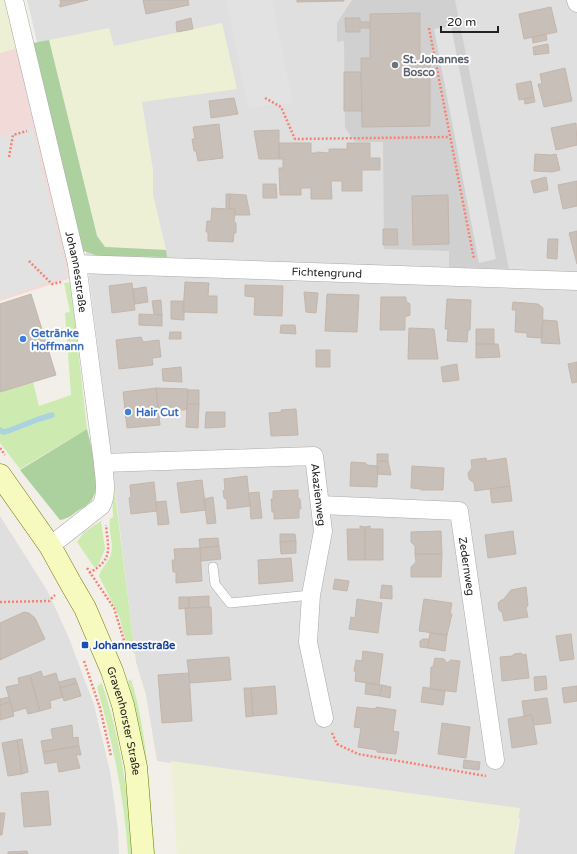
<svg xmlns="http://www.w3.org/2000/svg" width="577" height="854" font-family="'Varela Round',sans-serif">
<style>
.residential{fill:#e0dfdf}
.commercial{fill:#f2dad9}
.religious{fill:#d0d0d0}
.farmland{fill:#eef0d5}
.grass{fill:#cdebb0}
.forest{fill:#add19e}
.parking{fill:#e2e2e2}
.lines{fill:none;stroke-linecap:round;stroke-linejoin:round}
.stream{stroke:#aad3df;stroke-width:5.5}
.building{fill:#c7bfb8;stroke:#c4b6ab}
.lane-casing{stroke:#a9a9a9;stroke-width:10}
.street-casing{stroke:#a9a9a9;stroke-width:19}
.secondary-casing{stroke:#707d05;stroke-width:23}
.path{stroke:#fa8072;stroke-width:2.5;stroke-dasharray:2 2;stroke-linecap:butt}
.lane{stroke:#fff;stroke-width:9}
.street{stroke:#fff;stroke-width:18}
.secondary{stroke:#f7fabf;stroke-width:22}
.worship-dot{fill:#6b7280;stroke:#fff;stroke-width:1.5}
.shop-dot{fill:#3f7fe0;stroke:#fff;stroke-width:1.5}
.transit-dot{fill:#1a4fb4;stroke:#fff;stroke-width:1.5}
.labels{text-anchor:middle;stroke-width:4;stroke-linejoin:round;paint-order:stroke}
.worship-label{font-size:11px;font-weight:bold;fill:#5b616d;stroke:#fff;text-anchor:start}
.street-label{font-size:11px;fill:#222;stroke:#fff}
.shop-label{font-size:11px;font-weight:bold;fill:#366cbe;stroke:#fff;text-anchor:start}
.transit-label{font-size:11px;font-weight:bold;fill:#164399;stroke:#fff;text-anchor:start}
</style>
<rect width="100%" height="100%" fill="#f2efe9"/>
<path class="residential" d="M27,0H577V854H514L520,819L157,761L146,695L136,662L85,243Z
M0,516L47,590L69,638L94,705L110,771L118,829L119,854H0Z"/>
<path class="commercial" d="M17,48L71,278L0,301V53Z"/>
<path class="religious" d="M352,0H455L509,269L449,267V251L384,249L383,142H355L345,128L344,41L337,42V23Z"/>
<path class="farmland" d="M0,0H4L17,48L0,53Z
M222,23L237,89L142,102L153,170V194L166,250L105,247L97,236L49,40L109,28L114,46Z
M171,761L520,808L513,854H177Z"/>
<path class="grass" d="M70,282L71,285L87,429L20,469L0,443V392L33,382L39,406L71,395L65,313L70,312L64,283Z
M114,486L135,654L127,646L119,616L99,576C101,568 109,562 111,554C114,543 108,531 110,519L113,517L112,494Z
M101,521L105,549L98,566L94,567L77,542L84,532Z
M131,679C148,735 150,796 155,854H151L132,698L128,681Z
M101,683L102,684C121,739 128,796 133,854H128C124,797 113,742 97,687Z"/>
<path class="forest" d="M49,40L97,236L105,247L166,250L167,257L98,256L81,250L33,43Z
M87,429C91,447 104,487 90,502C87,505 83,508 79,510C73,514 68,519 60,520L20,470Z"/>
<path class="parking" d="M226,0H272L293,103L248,108Z
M451,26L496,259L479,263L434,29Z
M32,127L68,276L0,298V137Z"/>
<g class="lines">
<path class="stream" d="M0,430L3,432L8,431L39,419L52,415"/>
</g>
<path class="building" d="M60,0H88L60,7L59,5H61Z
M143,0H188L189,5L146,14Z
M297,0H344V1L297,2Z
M551,7L557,32L524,39L519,14Z
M420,13V57H430V126L362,127L361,58H370V14Z
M191,18L193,29L177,32L176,22Z
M345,18H360V22H370V28H360V32H346Z
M546,34L547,40L533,43L532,37Z
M548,44L549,53L534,55L533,47Z
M565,68L572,101L544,107L538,84H542L540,74Z
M344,72H361L362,111H344Z
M531,81L534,97L519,100L516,84Z
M534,97L535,102L525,104L524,99Z
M234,98L238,114L211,118L209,101Z
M576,123L577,145L556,150L551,128Z
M219,124L223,158L198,161L196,151H194L192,139H195L193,127Z
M279,130V159H259L254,131Z
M279,143H311V153H317V152L329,153V149H347V143H370V158H380V170H362V191H342V181H331L332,199H311V188H301V195H280L279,168H283V159H279Z
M535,154L551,155L556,154L560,170L552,172L534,171Z
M546,177L548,190L534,193L531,181Z
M577,181V206L563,209L558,185Z
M263,184H276L277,198H263Z
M226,194H230L229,209H235L234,222L236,223V233H234L233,242L208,241V232H206L207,221H211L212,208L226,209Z
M230,194L246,195L250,215H235V209H229Z
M448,195L449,244L413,245L412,196Z
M383,229H397L398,245H383Z
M577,231V264L569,233Z
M548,239H558L557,259L547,258Z
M185,282L209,283L208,296H217V313L183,312Z
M132,283L135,310L112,313L109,286Z
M245,285L283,286L282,316L254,315L255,297L245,296Z
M146,287L148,302L135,304L133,289Z
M304,292L318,293L316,313L306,312Z
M31,294L56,375L0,392V304Z
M327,294L359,295L357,332L325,331Z
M381,297H406V301L410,304V315L405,317V330H380Z
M447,299L471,300L470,330H468L467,342L447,341L448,329H445Z
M161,300L162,315L154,314L152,301Z
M171,301H184V320L171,319Z
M513,302L538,304L543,308L542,338L527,337V333L515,332L516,310H512Z
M139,314L162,315V326L139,325Z
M543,320L557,321L560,344L541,343Z
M281,325H295L296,334L280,333Z
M409,328L434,329L438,359H408Z
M476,329H494V344H476Z
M170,332H181V339H169Z
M141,337L143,342L159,340L161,357L152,358L153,365L119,369L116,340Z
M476,344H498L500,357L476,358Z
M316,350H330V367H316Z
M577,362V382L572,383L568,364Z
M457,364L459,380L443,382L441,367Z
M181,367L182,382L163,381L162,369Z
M156,388L188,389L187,409H185V410H172V407L158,409Z
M156,388L160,425L127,428L123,392Z
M188,390H199V404H187Z
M187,404H199L198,428L186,427Z
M296,409L298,435L271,436L269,413L282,412L281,410Z
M206,412H225V427L205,428Z
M377,454H388V461H377Z
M486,458L487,461L506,458L510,486L475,491L474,483L469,479L468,473L472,468L471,460Z
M377,461H388L391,475L377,474Z
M351,462L366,463V465L378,466L377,487L350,486Z
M412,466L444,468L443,490H421V489L411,488Z
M247,476L250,506L227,509V500L224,498L223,491L225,489L224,479Z
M202,480L206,510L181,513L177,483Z
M154,482L157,511L131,514L129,498L131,497L130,485Z
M510,486L512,501L492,503L490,489Z
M298,490V498L300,499L301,509H299V518L274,519V512H272L271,499H273V491Z
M259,492L262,518L251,519L249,493Z
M213,497L216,523L207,524L204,499Z
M166,501L169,524L158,525L156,502Z
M360,526L365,527V560H348L347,529H360Z
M370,526V529H383V560H365V527Z
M441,531L442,554H415V546L411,542V532Z
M513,531L516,554L488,558L485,535Z
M280,534H295L296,541L280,542Z
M218,538L219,546L200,548L199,539Z
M296,541V553L281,554L280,542Z
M219,546L221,559L201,561L200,548Z
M200,548L202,581L176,583V572H173L172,560H175L174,549Z
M415,554H442L441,577H411V567L416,562Z
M291,558L293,581L259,584L258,560Z
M335,579L349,581L347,591L333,589Z
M382,585L392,586V599L380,598Z
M526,587L528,605L526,608L528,617L504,621L502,612L499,610L498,603L501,600H503L511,590Z
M209,596V607L189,608V597Z
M179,597H189V608L179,609Z
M357,599L382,603L378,633L349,629L351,617L355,618Z
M424,599L452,603L450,614H452L447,635L419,631Z
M211,607L212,634L187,635L185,608Z
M24,612L29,613L35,618L45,639L0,660V623Z
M430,633L447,635L445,651L428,648Z
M571,634L574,659L560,661L556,636Z
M423,639H429L428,648L420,647V641Z
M363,651L383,654L379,685L355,681L356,672L354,671L356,660L362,661Z
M521,653L523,655L526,654L529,678L502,681L500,657L512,656L514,654Z
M229,657L231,680L190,683L187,660Z
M435,658L444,659L447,663L451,660L460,661L456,692L430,689L431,667H433Z
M41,671L43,677L56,673L63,697L50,701L51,708L40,711L30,675Z
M189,673L192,721L162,723L158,675Z
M30,675L40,711L28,714L26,708L13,712L6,687L19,684L18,678Z
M546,676L547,689L535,691L534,677Z
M75,678L77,683L60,688L59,682Z
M77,683L81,696L64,701L60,688Z
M366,683L382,685L380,696L365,694Z
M382,685L391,687L390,698L380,696Z
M275,686L277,714L253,716L251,688Z
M577,686V701L564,703L562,688Z
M423,687L445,691L443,705L421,702Z
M244,688H251L253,716L246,717Z
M9,697L10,702L0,705V699Z
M547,698L551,723L534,725L532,715L524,716L522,701Z
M10,702L14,716L0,720V705Z
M357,707L376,709V707L396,710L393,731L399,732L396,754L377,752V750L358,747L361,728L354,727Z
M532,715L537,744L512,748L508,719Z
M442,723L470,727L466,758L438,754Z
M72,725L73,738L78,737L79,746L43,752L41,741L53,739L51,729Z
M22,739L28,772L22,774L17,740Z
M17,740L22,774L8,776L2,743Z
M79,746L81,755H76L80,768L59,772L57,762L45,764L43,752Z
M464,760L480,762L479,770L463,768Z
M48,791L51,825L24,827L21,793Z
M0,813H5L2,835H0Z
M27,851L28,854H8V852Z"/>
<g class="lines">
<defs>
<path id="lane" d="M213,567L215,584L230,603L311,595"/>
<g id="street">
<path id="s1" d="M14,0L77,264L103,463C104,477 108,494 101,506L50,546"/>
<path d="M576,0L577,3"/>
<path id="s2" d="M77,264L577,281"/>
<path id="s3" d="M103,463L314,456L323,531L311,595L308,642L324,718"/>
<path id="s4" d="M320,505L459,511L495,760"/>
</g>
<g id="secondary">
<path id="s5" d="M0,475L50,546L71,584L85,608L112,671L123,705L136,767L143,854"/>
</g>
</defs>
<use href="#lane" class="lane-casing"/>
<use href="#street" class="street-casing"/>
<use href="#secondary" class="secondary-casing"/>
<path class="path" d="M429,28L474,259
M265,98L281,107L295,139L449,137
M9,157L13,135L27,131
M29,261L52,284L61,282
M0,448L5,455
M87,568L114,608L126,647
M89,573C114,559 108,549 106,525
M0,602L49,601L55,595
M84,661L100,708L111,756
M332,733L337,744L358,754L486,776"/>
<use href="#lane" class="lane"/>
<use href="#street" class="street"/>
<use href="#secondary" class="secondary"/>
</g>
<circle class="worship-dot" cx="395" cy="65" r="4"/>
<g class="shop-dot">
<circle cx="23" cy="339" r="4"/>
<circle cx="128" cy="412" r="4"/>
</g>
<rect class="transit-dot" x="81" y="641" width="8" height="8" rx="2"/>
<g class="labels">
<g class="worship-label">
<text x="403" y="63">St. Johannes<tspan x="403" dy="13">Bosco</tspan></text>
</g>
<g class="street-label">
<text dy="4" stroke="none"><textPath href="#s1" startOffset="279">Johannesstraße</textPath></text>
<text dy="4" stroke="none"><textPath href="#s2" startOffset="250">Fichtengrund</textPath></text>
<text dy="4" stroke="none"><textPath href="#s3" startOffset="250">Akazienweg</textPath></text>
<text dy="4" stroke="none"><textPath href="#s4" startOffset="195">Zedernweg</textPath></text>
<text dy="4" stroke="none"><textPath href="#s5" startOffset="278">Gravenhorster Straße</textPath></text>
</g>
<g class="shop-label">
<text x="31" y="337">Getränke<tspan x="31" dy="13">Hoffmann</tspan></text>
<text x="136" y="416">Hair Cut</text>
</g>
<g class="transit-label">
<text x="93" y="649">Johannesstraße</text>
</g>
</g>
<path d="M441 26v6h57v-6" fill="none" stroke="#222222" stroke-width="2"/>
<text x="447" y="26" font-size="12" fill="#222222" stroke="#ffffff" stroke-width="3" paint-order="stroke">20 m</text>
</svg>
